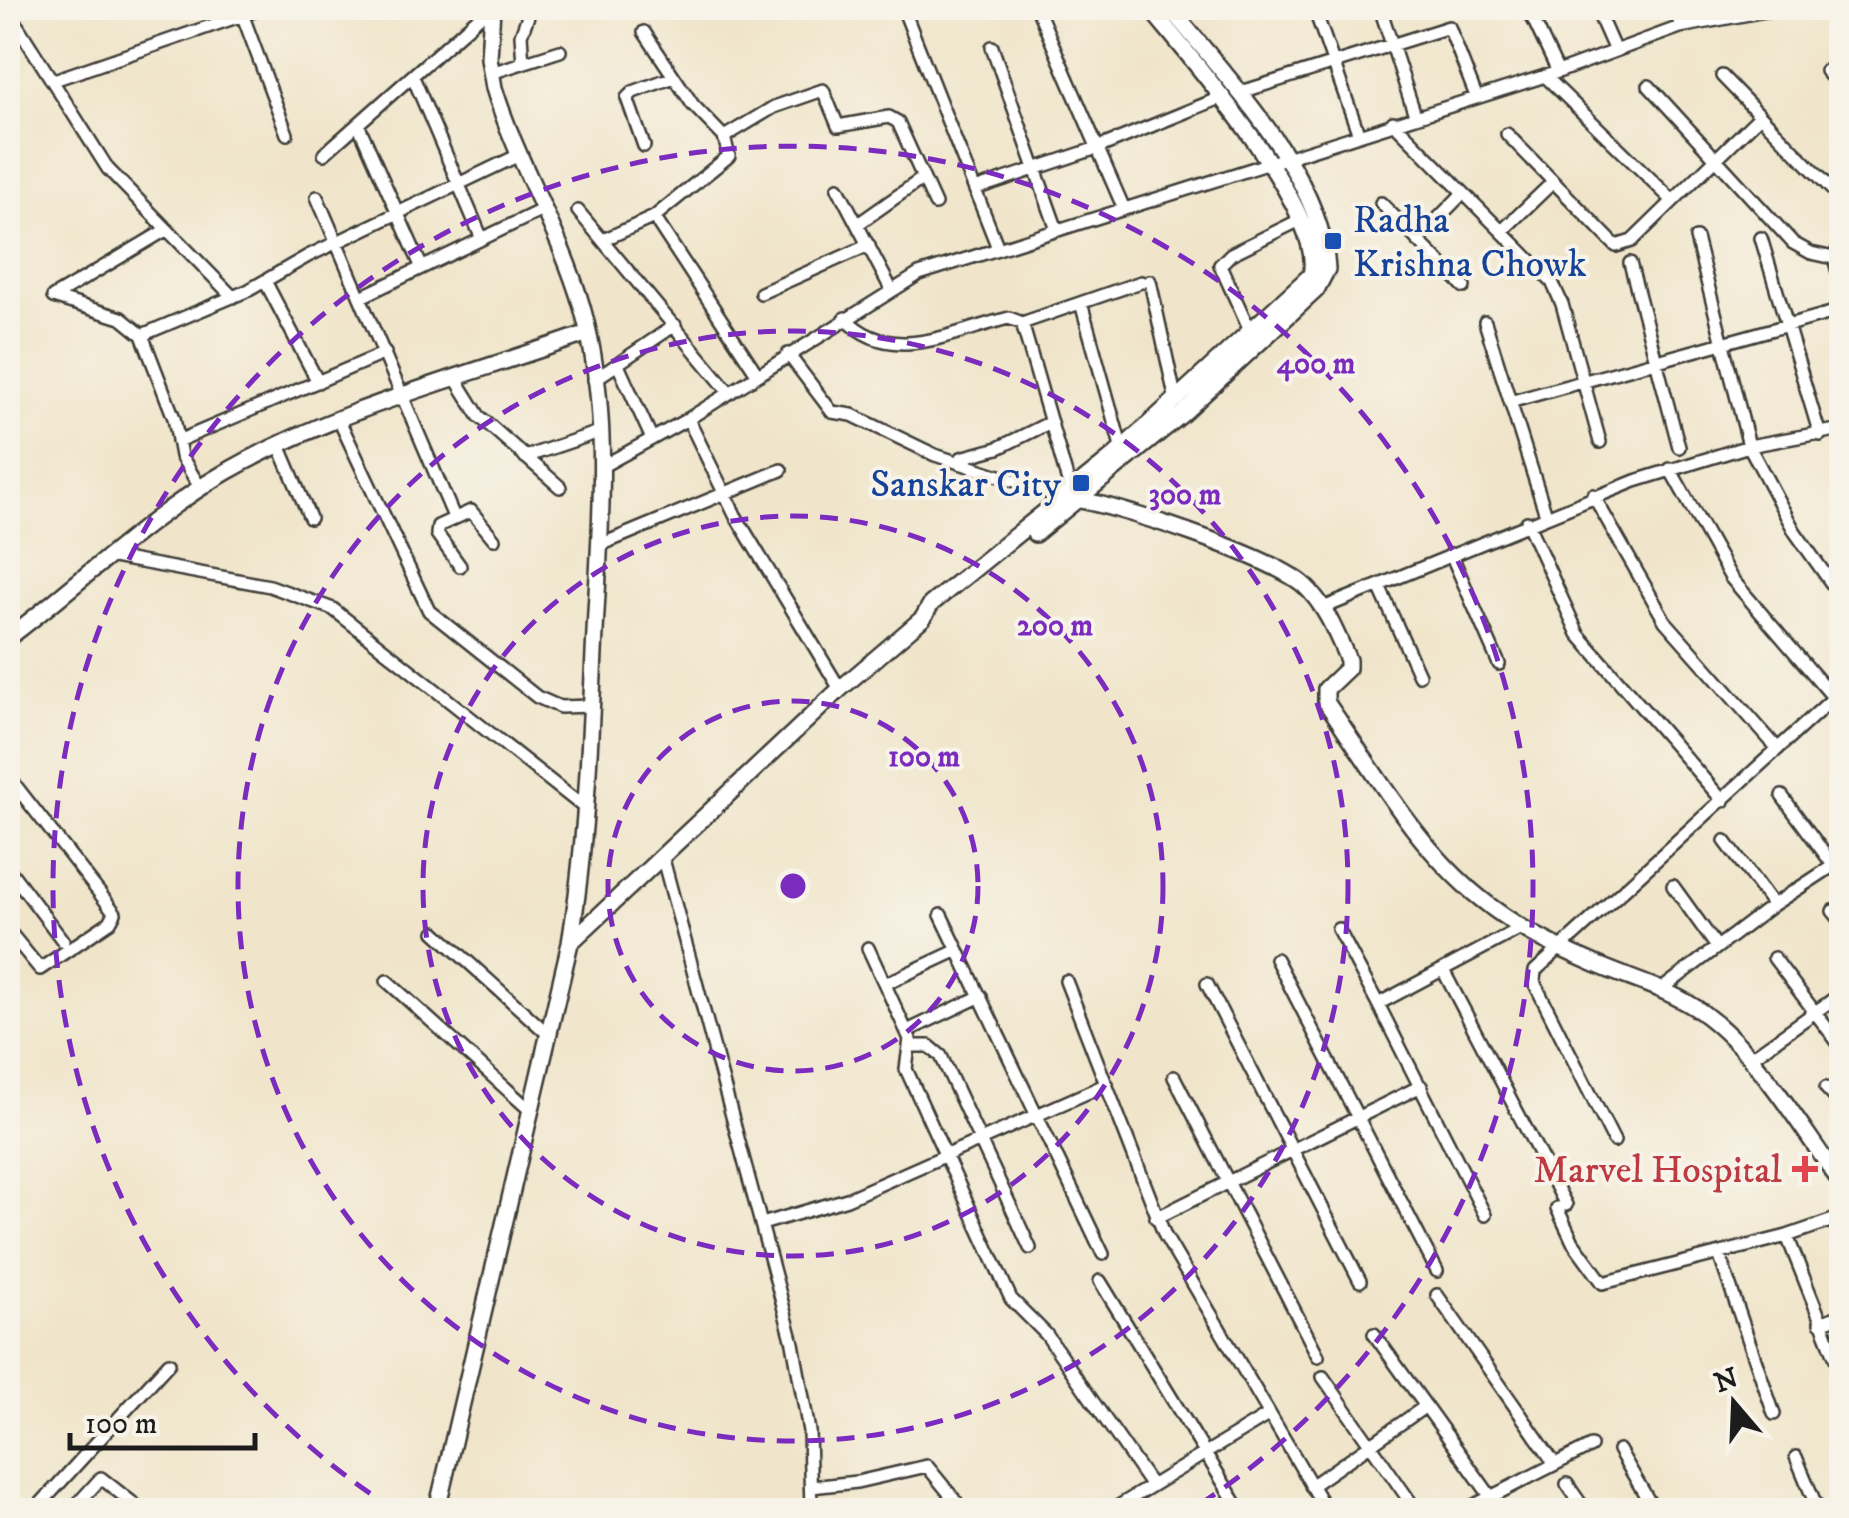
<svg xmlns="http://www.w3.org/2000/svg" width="1849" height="1518" font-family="'IM FELL DW Pica',serif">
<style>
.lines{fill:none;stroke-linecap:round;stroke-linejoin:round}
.minor-casing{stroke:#3c3a36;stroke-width:16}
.tertiary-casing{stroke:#3c3a36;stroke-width:20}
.minor{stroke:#fff;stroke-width:11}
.tertiary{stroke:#fff;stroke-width:15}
.ring{fill:none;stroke:#7b2cbf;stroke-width:5;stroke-dasharray:18 12}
.transit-dot{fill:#1a4fb4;stroke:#f7f3e8;stroke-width:4}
.health-dot{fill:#e0444e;stroke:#f7f3e8;stroke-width:4}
.labels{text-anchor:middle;stroke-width:8;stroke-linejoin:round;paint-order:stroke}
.transit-label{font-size:38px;fill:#164399;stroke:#f7f3e8;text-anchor:start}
.health-label{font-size:38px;fill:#be3a42;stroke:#f7f3e8;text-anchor:end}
.centre{fill:#7b2cbf;stroke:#f7f3e8;stroke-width:5}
.ring-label{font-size:30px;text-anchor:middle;font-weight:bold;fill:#7b2cbf;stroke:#f7f3e8;stroke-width:8;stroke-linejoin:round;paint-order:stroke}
</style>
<rect width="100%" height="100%" fill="#f7f3e8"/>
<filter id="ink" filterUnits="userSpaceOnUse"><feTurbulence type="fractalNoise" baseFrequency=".01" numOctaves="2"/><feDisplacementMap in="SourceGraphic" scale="20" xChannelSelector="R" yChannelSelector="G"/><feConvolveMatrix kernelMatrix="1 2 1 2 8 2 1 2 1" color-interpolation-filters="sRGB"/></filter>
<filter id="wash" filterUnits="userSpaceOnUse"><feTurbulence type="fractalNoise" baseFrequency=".0048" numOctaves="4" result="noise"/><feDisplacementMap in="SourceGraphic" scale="40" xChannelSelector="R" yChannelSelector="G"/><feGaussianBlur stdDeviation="2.25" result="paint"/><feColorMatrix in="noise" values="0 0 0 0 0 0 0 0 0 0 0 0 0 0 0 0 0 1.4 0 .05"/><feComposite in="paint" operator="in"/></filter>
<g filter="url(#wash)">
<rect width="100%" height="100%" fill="#f0e5ca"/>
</g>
<g filter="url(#ink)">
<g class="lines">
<defs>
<path id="minor" d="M903,8L998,248
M1037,8L1124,209
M1314,8L1359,135
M1380,8L1415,115
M1528,8L1558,72
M1596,8L1615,51
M1677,8L1680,27
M8,11L108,169L233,297
M241,11L287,134
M992,47L1057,230
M523,63L521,35L531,8
M1826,71L1842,88
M491,73L560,51
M1545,76L1673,201
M1722,76L1842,200
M413,77L482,239
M54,80L263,8
M1649,86L1793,243L1811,253L1834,258
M1238,93L1449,27L1476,96
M1393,122L1552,282L1562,304L1600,442
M358,124L422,268
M1507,134L1616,246L1632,241L1760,116
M724,137L774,107L823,90L838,126L889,117L898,122L935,204
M644,146L627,98L633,92L674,77
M324,154L489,8
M838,188L891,289
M975,189L1097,148L1220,98
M317,197L454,517
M1381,203L1464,287
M578,211L729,392
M654,217L757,374
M858,224L923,178
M1502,231L1553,182
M1696,238L1749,446L1795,532L1842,598
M1761,238L1820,435
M603,240L654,217L729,156L724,137L693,105L644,32
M1417,240L1463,193
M1842,241L1834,258L1842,285
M1630,263L1679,447
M265,281L318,382
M1150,281L1176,401
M761,293L869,245
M53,297L121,318L142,335L174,418L181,456L201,489
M53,297L164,231
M361,297L542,210
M1081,303L1123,453
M845,318C891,367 954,331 1009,318L1022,323L1071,492
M1485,322L1546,515
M1022,323L1141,282
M1251,333L1220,265L1231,254L1300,220
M142,335L249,290L308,256L519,155
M788,354L832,412L852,415L935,455L1064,497
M618,365L652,439
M456,379L479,416L560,487
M594,380L675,325
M1513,401L1842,310
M688,419L735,515L840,689
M339,420L429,611L537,697L560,707L591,706
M178,441L385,353
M279,445L310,518
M525,457L599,432
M959,463L961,458L998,448L1051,422
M601,467L688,419L919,274L1558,72L1680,27L1781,8
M1670,469L1731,578L1833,697
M1593,495L1665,621L1778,749
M1527,522L1578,634L1723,801
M600,545L781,470
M1451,554L1499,664
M113,557L270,586L333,609L586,809
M460,566L437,534L438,526L471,511L494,539
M1379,586L1419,675
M1323,608L1635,481L1749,446L1842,429
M8,776L115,913L110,922L40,969L8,930
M1782,796L1833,865
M1725,841L1773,905
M663,859L793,1343L809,1431L811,1510
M8,868L63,941
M1673,886L1717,947
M1833,911L1842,922
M941,915L1103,1254
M1338,929L1378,1004
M435,932L549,1035
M868,948L910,1039L906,1069L1011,1299L1046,1334L1151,1485
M1774,958L1842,1048
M1276,959L1437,1271
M1443,970L1566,1205
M387,981L531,1111
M1066,981L1165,1236L1326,1510
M885,984L958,950
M1207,984L1360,1281
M1662,989L1773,905L1842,860
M907,1031L981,996
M911,1046H929L941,1056L1030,1248
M1749,1059L1842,993
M1174,1077L1318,1356
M1826,1088L1842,1105
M1614,1141L1534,982L1535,971L1842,690
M1557,1208L1573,1242L1603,1283L1787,1236L1842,1217
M1485,1215L1378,1004L1521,928
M1156,1218L1421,1086
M762,1224L847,1199L1107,1084
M1787,1236L1842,1374
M1719,1254L1774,1414
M1100,1281L1240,1510
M1437,1295L1555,1464
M1820,1323L1842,1315
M1374,1334L1491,1497
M1323,1377L1416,1510
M1619,1450L1654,1510
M1796,1457L1818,1510
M1567,1484L1585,1510
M1311,1486L1426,1406
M811,1487L857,1482L927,1466L963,1510
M35,1510L169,1363
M72,1510L101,1478L139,1508
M1112,1510L1268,1415
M1465,1510L1591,1446"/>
<path id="tertiary" d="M1064,497C1112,503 1272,556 1305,586C1326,606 1337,635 1348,660V668L1326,689V702C1373,769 1416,847 1481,899C1516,928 1558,948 1600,966C1635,981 1671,990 1703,1013C1760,1055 1800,1127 1842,1184
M1035,534L1181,415L1316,290L1327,269C1322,174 1227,79 1170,8
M8,638C80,584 148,517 226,472C338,408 467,376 588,333
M570,943L840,689L923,618L931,604L1114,456L1311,275C1326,211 1191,59 1150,8
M437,1510L570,943C587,840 590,736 595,632C600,525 612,411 582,307C560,231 517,163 494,88L489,58L492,8"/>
</defs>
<use href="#minor" class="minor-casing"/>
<use href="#tertiary" class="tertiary-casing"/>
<use href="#minor" class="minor"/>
<use href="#tertiary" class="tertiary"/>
</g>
</g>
<g class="ring">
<circle cx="793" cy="886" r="185"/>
<circle cx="793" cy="886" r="370"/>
<circle cx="793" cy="886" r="555"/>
<path d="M395 1510A740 740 0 1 1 1191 1510"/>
</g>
<g class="transit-dot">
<rect x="1323" y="231" width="20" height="20" rx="5"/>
<rect x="1071" y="473" width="20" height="20" rx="5"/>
</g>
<path class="health-dot" d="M1800 1154h10v10h10v10h-10v10h-10v-10h-10v-10h10z"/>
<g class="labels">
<g class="transit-label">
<text x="1353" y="232">Radha<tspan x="1353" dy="44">Krishna Chowk</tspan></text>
<text x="1061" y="496" text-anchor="end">Sanskar City</text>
</g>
<g class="health-label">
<text x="1782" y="1182">Marvel Hospital</text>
</g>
</g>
<circle cx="793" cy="886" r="15" class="centre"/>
<g class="ring-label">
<text x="1316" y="373">400 m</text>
<text x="1185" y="504">300 m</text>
<text x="1055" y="635">200 m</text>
<text x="924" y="766">100 m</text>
</g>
<rect width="1849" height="1518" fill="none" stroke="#f7f3e8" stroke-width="40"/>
<g transform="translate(1734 1403) rotate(341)" stroke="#f7f3e8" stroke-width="8" paint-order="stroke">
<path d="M0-8L18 38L0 25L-18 38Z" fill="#1c1c1c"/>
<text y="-15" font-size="28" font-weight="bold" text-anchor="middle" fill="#1c1c1c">N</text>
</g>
<path d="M70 1433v15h185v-15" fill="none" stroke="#1c1c1c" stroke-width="5"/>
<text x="85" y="1433" font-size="30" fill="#1c1c1c" stroke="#f7f3e8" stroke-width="8" paint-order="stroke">100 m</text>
</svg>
